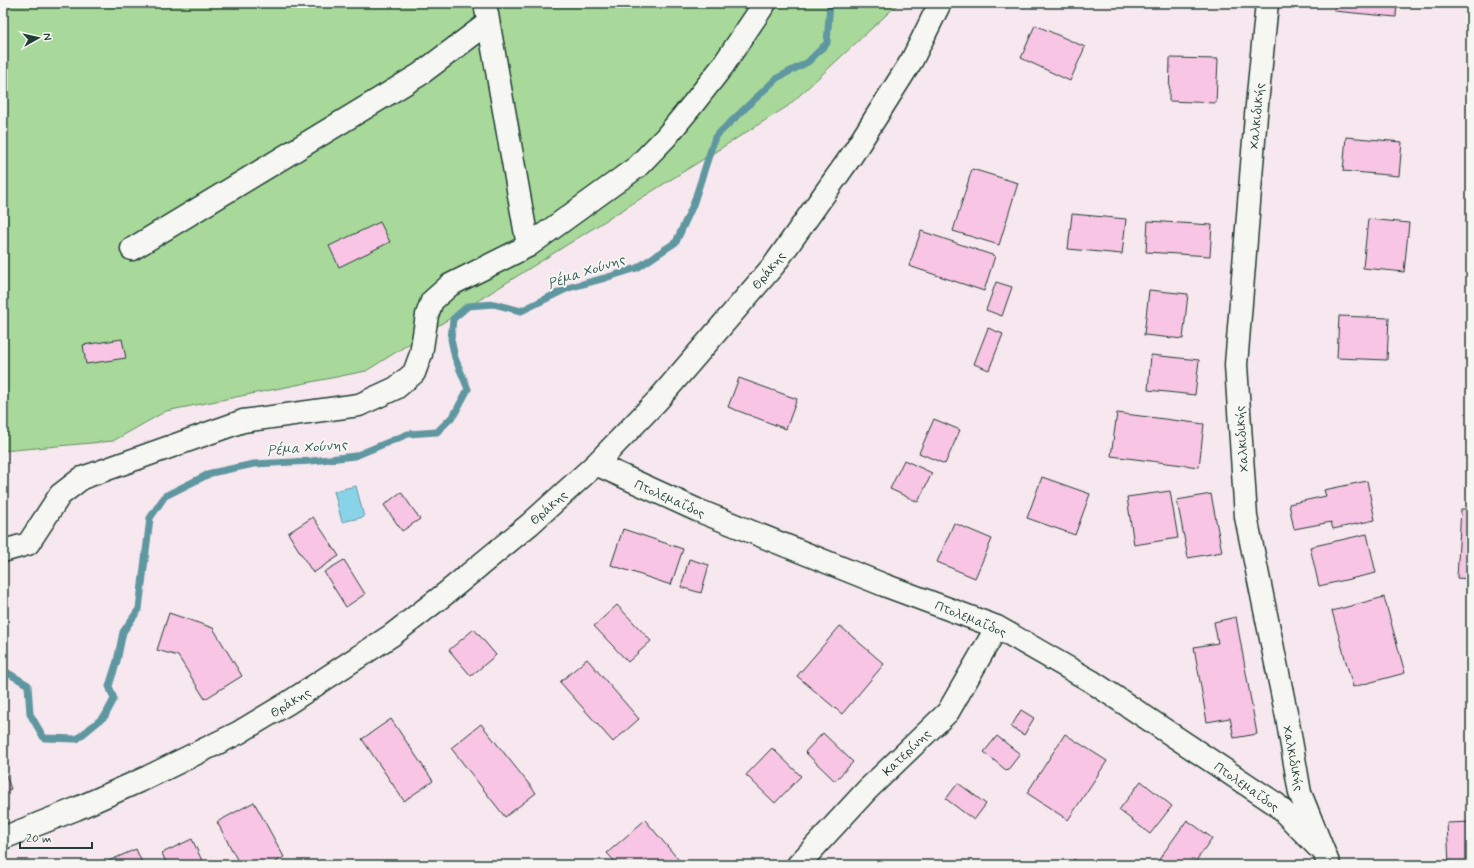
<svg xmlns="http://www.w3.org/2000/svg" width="1474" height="868" font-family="Mynerve,sans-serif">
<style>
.green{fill:#a8d99a;stroke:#648b67}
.water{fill:#89d3e9;stroke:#5f97a1}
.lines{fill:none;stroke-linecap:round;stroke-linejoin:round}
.stream{stroke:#5f97a1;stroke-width:7}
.building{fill:#f8c5e4;stroke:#1f3d34}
.minor-casing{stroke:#1f3d34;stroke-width:25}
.minor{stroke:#f6f6f2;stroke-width:22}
.labels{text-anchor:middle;stroke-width:4;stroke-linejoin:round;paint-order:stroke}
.street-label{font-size:13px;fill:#1f3d34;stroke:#f6f6f2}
.water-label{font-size:14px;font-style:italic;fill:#345b58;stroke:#f6f6f2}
</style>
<rect width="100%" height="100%" fill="#f7e7ee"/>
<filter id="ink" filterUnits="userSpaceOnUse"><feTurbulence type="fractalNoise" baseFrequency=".025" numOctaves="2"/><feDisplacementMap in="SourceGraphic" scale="8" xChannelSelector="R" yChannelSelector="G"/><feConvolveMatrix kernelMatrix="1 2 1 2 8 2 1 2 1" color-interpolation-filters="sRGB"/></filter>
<g filter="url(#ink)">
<path class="green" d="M3,3H899L788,106L366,371L166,411L113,441L3,451Z"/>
<path class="water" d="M356,486L364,517L342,522L334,491Z"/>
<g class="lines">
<path class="stream" d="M3,670L28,685L30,714L44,738L77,739L105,716L114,699L109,686L117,661L123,632L139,609L150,518L165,496L211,473L254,464L312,461L355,456L408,434L437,432L454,415L468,389L455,358L451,339L453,319L468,306L494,304L521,311L568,288L605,278L637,268L676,242L693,205L715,137L777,78L808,62L827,43L830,3"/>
</g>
<path class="building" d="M1335,3H1397L1396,17L1334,11Z
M1035,25L1085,47L1070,81L1021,58Z
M1170,58L1218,59L1216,103L1169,101Z
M1346,137L1402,142L1399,176L1343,171Z
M972,169L1018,183L999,245L953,231Z
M1072,214L1126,219L1122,254L1068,249Z
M1368,219L1409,223L1404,272L1363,268Z
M1148,221L1212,225L1210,256L1146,252Z
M380,222L390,242L339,267L329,246Z
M921,231L995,256L984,291L909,266Z
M996,282L1012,287L1002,316L986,310Z
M1149,290L1188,294L1183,339L1144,335Z
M1339,316L1389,318L1387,360L1337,358Z
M988,328L1003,334L989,370L974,364Z
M122,339L126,358L86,364L83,345Z
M1151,355L1199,360L1195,395L1148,390Z
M739,378L797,399L786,429L728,407Z
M1117,413L1204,424L1199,467L1111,456Z
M934,419L960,430L945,464L919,453Z
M904,460L932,473L918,502L890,489Z
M1042,477L1090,494L1075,535L1027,518Z
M1367,481L1375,520L1333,529L1331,522L1294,529L1289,504L1326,496L1324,490Z
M1170,491L1178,538L1134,545L1127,497Z
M401,492L420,519L402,531L384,505Z
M1211,494L1222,552L1188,558L1177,500Z
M1461,509H1471V579L1457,578Z
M313,517L339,556L313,573L288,533Z
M954,523L992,539L975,578L937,562Z
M623,529L683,549L671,585L611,565Z
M1367,534L1376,573L1319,586L1310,547Z
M689,559L709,565L701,593L681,587Z
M344,560L365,594L346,607L324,572Z
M1384,597L1405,673L1353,687L1332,611Z
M617,605L651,641L628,662L594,626Z
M169,613L213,628L242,676L205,699L178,656L157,650Z
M1236,617L1257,734L1234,738L1230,718L1207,722L1194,647L1218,643L1214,622Z
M840,626L884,664L842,714L797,676Z
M474,629L496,655L471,676L449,650Z
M587,659L639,719L613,742L560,682Z
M1021,710L1034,718L1024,735L1011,727Z
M391,719L433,781L404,801L362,739Z
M481,724L536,793L505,817L451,748Z
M823,733L853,762L835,781L805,752Z
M1065,734L1107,761L1068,820L1027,793Z
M997,736L1020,754L1007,771L984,752Z
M772,748L801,776L775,803L746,775Z
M3,767L11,789L3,792Z
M1141,781L1172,806L1150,834L1119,810Z
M958,783L986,804L974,820L946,799Z
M254,802L284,857L271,865H240L217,822Z
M645,820L683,865H618L607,853Z
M1187,820L1212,838L1193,865H1155Z
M1471,822V865H1449L1447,823Z
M192,839L204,865H167L162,853Z
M136,849L143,865H103L102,864Z
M1074,859L1081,865H1070Z"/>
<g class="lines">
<defs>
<path id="minor" d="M485,3L528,246
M1267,3L1256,115L1236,365L1246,517L1287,717L1300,793L1329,865
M132,249L419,75L488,23
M596,464L697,510L884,585L997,627L1091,681L1276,804L1317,846
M3,551L28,544L60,495L82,478L243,421L359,405L396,388L414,373L421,354L427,315L432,301L450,285L528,246L637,167L666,137L693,104L722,67L765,3
M3,838L76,809L148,777L238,733L288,703L392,635L445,594L530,524L596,464L657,401L774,265L852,155L912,60L940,3
M798,865L867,790L948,712L997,627"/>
</defs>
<use href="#minor" class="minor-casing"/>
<use href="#minor" class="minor"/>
</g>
</g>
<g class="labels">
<g class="street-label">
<text transform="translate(1256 116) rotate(-85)" y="5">Χαλκιδικής</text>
<text transform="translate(768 270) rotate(-51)" y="5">Θράκης</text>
<text transform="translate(1241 439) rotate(-94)" y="5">Χαλκιδικής</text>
<text transform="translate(670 498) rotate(24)" y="5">Πτολεμαΐδος</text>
<text transform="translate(548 507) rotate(-42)" y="5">Θράκης</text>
<text transform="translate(971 618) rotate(22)" y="5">Πτολεμαΐδος</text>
<text transform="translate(290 702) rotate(-32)" y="5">Θράκης</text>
<text transform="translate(906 752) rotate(-44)" y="5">Κατερίνης</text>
<text transform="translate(1294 758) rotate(79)" y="5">Χαλκιδικής</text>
<text transform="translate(1247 786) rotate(35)" y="5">Πτολεμαΐδος</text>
</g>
<g class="water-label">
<text transform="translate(586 271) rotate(-19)" y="5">Ρέμα Χούνης</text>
<text transform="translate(307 447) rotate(-5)" y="5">Ρέμα Χούνης</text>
</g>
</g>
<rect width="1474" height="868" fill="none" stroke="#f6f6f2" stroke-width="16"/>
<rect x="8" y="8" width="1458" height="852" fill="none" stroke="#1f3d34" stroke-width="1.5" filter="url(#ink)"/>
<g transform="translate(38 38) rotate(82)" stroke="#f6f6f2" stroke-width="3" paint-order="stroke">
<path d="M0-3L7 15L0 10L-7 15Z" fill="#1f3d34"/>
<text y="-6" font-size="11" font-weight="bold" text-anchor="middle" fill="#1f3d34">N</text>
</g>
<path d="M20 842v6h72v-6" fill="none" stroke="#1f3d34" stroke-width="2"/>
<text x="26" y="842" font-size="12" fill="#1f3d34" stroke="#f6f6f2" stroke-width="3" paint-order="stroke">20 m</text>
</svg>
